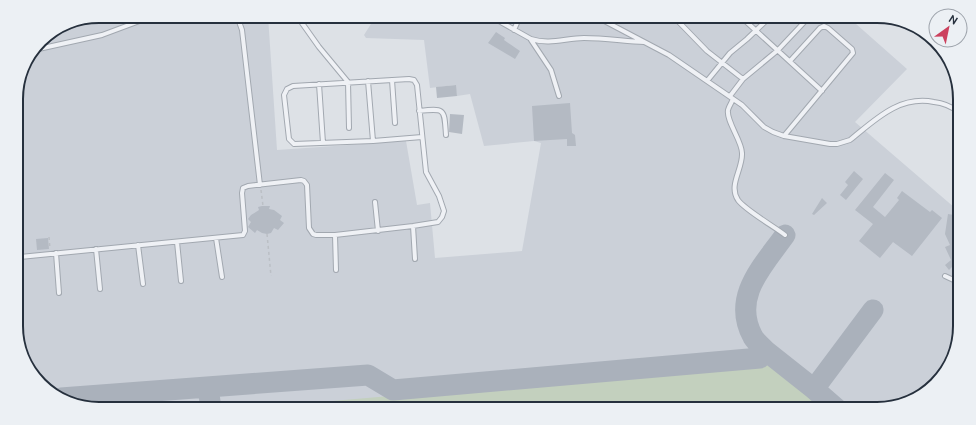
<svg xmlns="http://www.w3.org/2000/svg" width="976" height="425" font-family="Ubuntu,sans-serif">
<style>
.built{fill:#cbd0d8}
.green{fill:#c3d0be}
.lines{fill:none;stroke-linecap:round;stroke-linejoin:round}
.taxiway{stroke:#aab1bb;stroke-width:21}
.building{fill:#b4bac3}
.service-casing{stroke:#a2a8b0;stroke-width:6}
.path{stroke:#bbbfc5;stroke-width:1.5;stroke-dasharray:3 3;stroke-linecap:butt}
.service{stroke:#eff1f5;stroke-width:4}
.rim{fill:none;stroke:#26303d;stroke-width:2}
</style>
<rect width="100%" height="100%" fill="#dde1e6"/>
<path class="built" d="M99,16H268L277,150L406,141L417,205L430,203L435,258L522,251L541,143L534,141L484,146L470,94L457,96L455,85L430,88L424,40L366,38L364,35L376,16H847L907,69L855,122L955,208L960,202V326L954,358L927,392L882,409H99L67,403L33,377L18,342L16,93L25,62L44,37L67,22Z"/>
<path class="green" d="M769,365L772,366L824,409H241L390,396L391,394L650,373L719,366H762Z"/>
<g class="lines">
<path class="taxiway" d="M766,351L814,389L873,310
M208,387L211,409
M814,389L837,409
M61,398L368,375L393,390L760,358L766,351C762,347 756,342 753,337C731,297 763,266 785,235"/>
</g>
<path class="building" d="M496,32L505,38L504,40L520,51L515,59L488,43Z
M456,85L457,96L437,98L436,87Z
M570,103L572,133L575,135L576,146H567V139L534,141L532,106Z
M450,114L464,115L462,134L449,132Z
M854,171L863,179L846,200L840,195L848,185L845,182Z
M885,173L894,180L873,207L885,217L899,200L897,198L902,191L930,212L932,210L942,218L912,256L893,242L880,258L859,241L873,224L855,210Z
M822,198L827,203L814,215L812,214Z
M262,206H270L269,209L274,210L282,216L280,220L284,223L278,230L274,228L271,233L267,234L262,233L257,230L255,233L248,227L251,222L248,219L251,215L259,210L258,207Z
M948,214L960,216L958,231L952,230L957,250L960,254V275L953,266L949,270L945,265L951,260L945,247L950,245L945,234Z
M48,238L49,249L37,250L36,239Z"/>
<g class="lines">
<defs>
<path id="service" d="M237,16L242,30L260,185
M297,16L319,47L348,82L349,128
M490,16L531,39C550,45 566,38 584,38C604,38 624,41 644,42
M595,16L669,55L742,105L764,127L773,132L784,136L830,144H837L850,140C875,120 899,95 934,102C943,103 952,107 959,112
M673,16L707,51L743,79
M740,16L822,91
M514,30L520,16
M531,40L551,70L559,96
M34,50L102,35L153,16
M392,80L395,123
M368,81L373,141
M707,81L730,53L747,39L771,16
M319,84L323,143
M730,96L743,79L778,50L810,16
M733,99C732,102 729,106 728,110C726,121 742,141 742,153C743,169 728,185 738,200C745,210 775,227 785,235
M419,111C446,108 444,109 446,135
M784,136L853,53L852,49L828,28L824,26L820,28L790,61
M375,202L378,231
M413,226L415,259
M335,235L336,270
M216,238L222,277
M177,242L181,281
M138,245L143,284
M96,249L100,289
M56,253L59,293
M20,257L243,235L245,231L242,193L243,188L248,186L301,180L304,181L307,185L309,228L313,234L316,235H335L413,226L438,222L442,217L444,211L439,196L426,172L417,85L414,80L409,79L293,86L287,89L284,95L289,139L294,144L373,141L422,137
M945,276L960,283"/>
</defs>
<use href="#service" class="service-casing"/>
<path class="path" d="M261,190L263,206
M267,234L271,276
M49,237L50,249"/>
<use href="#service" class="service"/>
</g>
<path d="M0 0H976V425H0ZM99 23H877A76 76 0 0 1 953 99V326A76 76 0 0 1 877 402H99A76 76 0 0 1 23 326V99A76 76 0 0 1 99 23Z" fill="#ecf0f4" fill-rule="evenodd"/>
<path class="rim" d="M99 23H877A76 76 0 0 1 953 99V326A76 76 0 0 1 877 402H99A76 76 0 0 1 23 326V99A76 76 0 0 1 99 23Z"/>
<g transform="translate(948 28) rotate(33)"><circle r="19" fill="#ecf0f4" stroke="#9da3ab"/>
<path d="M0-3L7 15L0 10L-7 15Z" fill="#cc415e"/>
<text y="-6" font-size="11" font-weight="bold" text-anchor="middle" fill="#26303d">N</text>
</g>
</svg>
